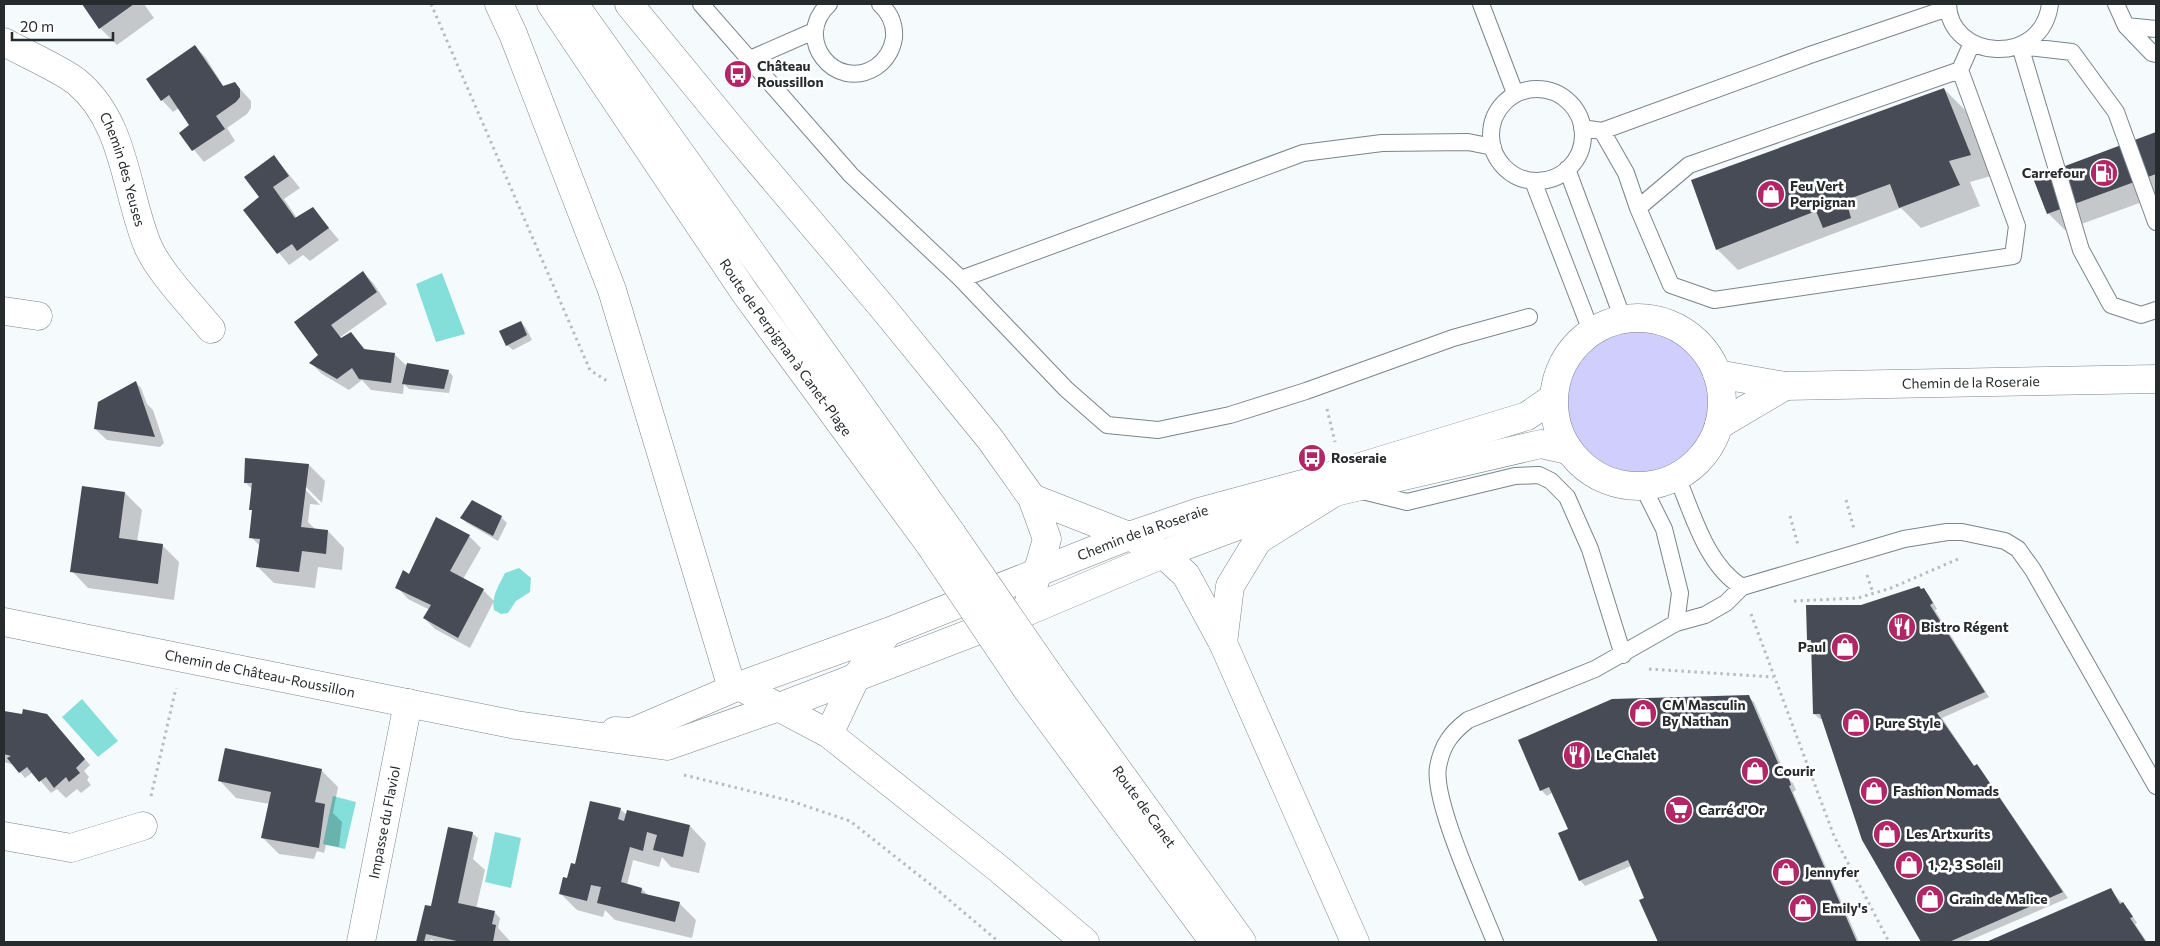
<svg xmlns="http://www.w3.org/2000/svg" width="2160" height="946" font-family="Commissioner,sans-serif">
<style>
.green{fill:#cfcefd}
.water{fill:#84dfda}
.shadow{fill:#0003}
.building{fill:#464b55}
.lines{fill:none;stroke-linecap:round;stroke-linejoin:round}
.service-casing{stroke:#7a858d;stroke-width:18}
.minor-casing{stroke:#7a858d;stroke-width:29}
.tertiary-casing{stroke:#7a858d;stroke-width:29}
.secondary-casing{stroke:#7a858d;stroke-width:29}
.path{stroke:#b7bcbf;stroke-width:3;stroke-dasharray:2.5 4;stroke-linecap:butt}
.service{stroke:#fff;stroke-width:16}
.minor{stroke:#fff;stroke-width:28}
.tertiary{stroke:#fff;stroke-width:28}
.secondary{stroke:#fff;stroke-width:28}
.secondary-bridge-casing{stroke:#7a858d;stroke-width:29;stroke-linecap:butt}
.secondary-bridge{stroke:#fff;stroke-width:28}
.labels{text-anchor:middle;stroke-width:5;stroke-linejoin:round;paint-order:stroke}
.poi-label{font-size:14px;font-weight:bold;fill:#262b2e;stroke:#fff;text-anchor:start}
.street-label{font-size:14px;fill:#262b2e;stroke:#fff}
</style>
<rect width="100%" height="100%" fill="#f5fafd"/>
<path class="green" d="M1553 402a84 84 0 1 1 168 0a84 84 0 1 1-168 0Z"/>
<path class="water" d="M442,273L465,334L436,342L416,284Z
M519,568L531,578L530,592L516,601L508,613L501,614L494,610C491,597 499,585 505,573Z
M82,699L118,741L98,757L62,717Z
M333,796L356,802L345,849L323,844Z
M495,832L521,838L511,888L485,882Z"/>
<path class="shadow" d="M83,4H144L154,18L117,45L100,28Z
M195,46L206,58L224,87L235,83L251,101V108L247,114L227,128L235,141L204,162L180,133L191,126L179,108L173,112L162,100L148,79Z
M1944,89L1965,110L1991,176L1970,182L1980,206L1921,228L1901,208L1738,270L1717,249Z
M2156,133V197L2065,230L2048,213L2035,179Z
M274,156L300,188L284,199L297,218L312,208L339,240L310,261L303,255L289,265L244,210L261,198Z
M363,272L374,284L387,304L339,338L340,340L351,334L367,351L394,354L408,367L448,371L453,376L449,393L409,389L404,384L403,394L371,390L362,380L349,390L322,374L311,363L320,355L296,323Z
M521,322L526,328L532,340L513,350L507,345Z
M136,383L141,388L147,404L153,410L164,443L160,447L107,440L95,429Z
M309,465L325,481L322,503L302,483L301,485L320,505L310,504L308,522L316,530L328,531L344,548L342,570L318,567L315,588L274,583L257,566L260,546L251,537L253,490L245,482Z
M125,493L142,510L137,542L162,545L179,562L174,600L88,588L72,571Z
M501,517L507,523L498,541L467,523L461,518Z
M437,519L469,536L481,548L463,579L483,590L494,601L470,648L435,629L424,618L430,610L408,599L397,587L409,576Z
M1923,589L1929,595L1937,609L1935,610L1989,697L1942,718L1975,767L1977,766L1982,771L2068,898L1966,942H1923L1863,839L1823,719H1820L1814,714L1812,644L1808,640L1861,606Z
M1748,697L1754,702L1787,778L1793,783L1796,790L1793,792L1859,942H1659L1641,900L1645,898L1631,866L1585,886L1580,880L1570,829L1553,792L1547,796L1541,790Z
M4,712L23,716L46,715L90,765L84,771L89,777L87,780L91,785L81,793L77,789L66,798L57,789L51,793L33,772L25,778L14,765L4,762Z
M321,770L338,787L333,813L342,822L339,847L326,845L324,853L317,851L314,859L279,854L262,837L270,804L236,798L220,781Z
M620,809L627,815L690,826L706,843L699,873L671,867L662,857L659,867L633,860L627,885L642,889L649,896L679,903L696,920L692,938L615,920L605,910L603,917L577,910L561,894L576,865Z
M472,833L478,838L473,859L485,870L476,909L494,912L500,918L498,928L511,942H435L431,939L430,942H417L426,906L432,908Z
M2110,890L2128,909L2137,923L2135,924L2147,942H1990Z"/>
<path class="building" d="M82,4H134L99,29Z
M195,45L223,86L235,82L240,89V97L236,102L216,116L225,129L192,151L179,133L189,125L169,95L161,101L146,79Z
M1944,88L1971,155L1949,161L1960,185L1899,208L1890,184L1846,200L1851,218L1823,228L1816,211L1716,250L1691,180Z
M2156,132V174L2047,214L2033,178Z
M274,155L289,176L273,187L295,218L313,207L329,228L297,251L292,244L277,254L243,210L259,197L244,177Z
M363,271L377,292L331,325L341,338L351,332L364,349L395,353L391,383L359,379L352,368L337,379L309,363L318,355L294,322Z
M521,321L527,335L506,346L499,331Z
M407,363L449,370L444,389L402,384Z
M136,381L155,437L94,429L98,402Z
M245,458L309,464L301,527L328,530L326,554L302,551L299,572L256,567L260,539L249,538L252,510H249L252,483H244Z
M82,486L125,492L119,538L163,544L158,584L70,572Z
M472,500L502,516L493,536L460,518Z
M436,517L470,535L450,571L484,589L458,638L423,618L431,605L395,588L403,570L409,574Z
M1919,586L1921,589L1924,588L1933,603L1930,605L1985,692L1937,713L1974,766L1977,764L2063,892L1949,942H1921L1862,840L1820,714H1813L1811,640H1807L1806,605H1861Z
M1749,695L1784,777L1788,776L1791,785L1789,786L1857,942H1658L1639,900L1644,898L1628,860L1579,881L1558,833L1568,829L1549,787L1540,791L1518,740L1612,699Z
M23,709L47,714L85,759L76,768L80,773L69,782L66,777L54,788L46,777L39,782L27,767L19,773L7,758L11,756L4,754V711L22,714Z
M225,748L322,769L315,802L325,804L319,848L261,838L271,792L218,781Z
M590,801L621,808L618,819L624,821L627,810L690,825L683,857L653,850L657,835L647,832L643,851L630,847L621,882L642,888L641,893L680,902L675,922L597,903L601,887L591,885L587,901L559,894L563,877L567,878L571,863L575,864Z
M448,827L473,832L458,903L495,911L492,924L496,925L493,942H461L426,934L424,942H416L425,905L431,906Z
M2111,888L2120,904L2123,902L2133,917L2130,918L2146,942H1986Z"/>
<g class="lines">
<defs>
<path id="service" d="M701,4L851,175L961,279L1066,389L1107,425L1158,430L1230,415L1306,391L1453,338L1529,317
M829,4C792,38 835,93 876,67C886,60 892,50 894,38C895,25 890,13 880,4
M1481,4L1515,93
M1948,4C1949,60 2042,68 2050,4
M2116,4L2126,26L2156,29
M2126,26L2152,53L2156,54
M750,59L814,31
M1491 135a46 46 0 1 1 92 0a46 46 0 1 1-92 0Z
M1582,128L1602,131L1810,55L1948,8
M1602,131L1626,173L1638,208L1671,285L1714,300L2013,256L2017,226L1960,70
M1567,169L1623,319
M1533,181L1591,331
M1638,208L1689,165L1960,70L1972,43
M2156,222L2116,112L2072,52L2020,46L2081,250L2111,305L2141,315L2156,310
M961,279L1303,153L1382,143L1468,142L1493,147
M1677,477C1693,514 1706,565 1742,587
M1643,487L1664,529L1680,593L1676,623
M1358,490L1407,502L1515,476L1539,475L1551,481L1567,497L1590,549L1623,655
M1495,942C1481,906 1432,801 1438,767C1442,745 1451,733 1468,720L1595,669L1676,623L1705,615L1726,603L1742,587L1904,539L1947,532H1962L2005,541L2018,549L2033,570L2156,786"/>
<g id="minor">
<path id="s1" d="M4,42C24,53 61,69 77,82C125,122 125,189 147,244C157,270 192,306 211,329"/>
<path d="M4,311L38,316"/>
<path id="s2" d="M4,622L516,725L667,746L779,707"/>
<path d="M615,731L632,732L739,686"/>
<path d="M4,836L71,848L143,826"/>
<path id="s3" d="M361,942L408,703"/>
</g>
<g id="tertiary">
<circle cx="1638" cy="402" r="84"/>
<path id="s4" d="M1717,374L1785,386L2156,379"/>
<path d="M1719,425L1785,386"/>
<path id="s5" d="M739,686L888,632L1129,536L1199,512L1314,481L1527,416L1553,398"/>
<path d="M779,707L1026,612L1163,554L1251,521L1335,492L1541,444L1568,450"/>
</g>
<g id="secondary">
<path d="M499,4L513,34L612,290L729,678L739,686L829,734L999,869L1085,942"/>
<path id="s6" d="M551,4L745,293L930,545"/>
<path d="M574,4L952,534"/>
<path d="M629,4L734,132L883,308L990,439L1032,498L1047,539L1026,612"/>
<path d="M1032,498L1129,536L1163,554L1186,575L1223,643L1355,942"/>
<path d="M1223,643L1230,586L1258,540L1335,492"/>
<path id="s7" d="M1047,672L1242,942"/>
<path d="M1026,688L1214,942"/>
<path d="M829,734L855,679L888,632"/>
</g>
</defs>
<use href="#service" class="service-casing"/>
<use href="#minor" class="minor-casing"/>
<use href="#tertiary" class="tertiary-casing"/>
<use href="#secondary" class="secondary-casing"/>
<path class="path" d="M431,4L590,370L607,381
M1327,409L1335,442
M1846,500L1854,529
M1790,516L1798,545
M1867,575L1873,593
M1794,601L1858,598L1891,588L1958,559
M1751,614L1834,836L1889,942
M1649,669L1773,677
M684,775L791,801L850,821L935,888L999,942
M151,796L176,688"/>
<use href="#service" class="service"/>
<use href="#minor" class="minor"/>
<use href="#tertiary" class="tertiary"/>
<use href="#secondary" class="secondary"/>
<defs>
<path id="secondary-bridge" d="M952,534L1047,672
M930,545L1026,688"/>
</defs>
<use href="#secondary-bridge" class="secondary-bridge-casing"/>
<use href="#secondary-bridge" class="secondary-bridge"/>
</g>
<defs>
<symbol id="bus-disc" viewBox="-11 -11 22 22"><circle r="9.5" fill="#b02667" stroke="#fff"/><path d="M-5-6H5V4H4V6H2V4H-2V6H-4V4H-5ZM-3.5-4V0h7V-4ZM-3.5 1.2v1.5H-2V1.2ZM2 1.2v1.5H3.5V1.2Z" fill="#fff"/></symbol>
<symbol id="fuel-disc" viewBox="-11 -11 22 22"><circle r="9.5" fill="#b02667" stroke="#fff"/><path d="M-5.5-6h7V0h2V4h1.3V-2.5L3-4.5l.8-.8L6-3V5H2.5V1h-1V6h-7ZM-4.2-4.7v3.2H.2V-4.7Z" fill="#fff"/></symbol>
<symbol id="shop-disc" viewBox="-11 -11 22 22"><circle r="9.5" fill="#b02667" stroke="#fff"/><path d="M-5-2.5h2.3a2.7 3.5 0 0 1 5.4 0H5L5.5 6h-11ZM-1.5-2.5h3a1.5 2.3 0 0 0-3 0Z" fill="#fff"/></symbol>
<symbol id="restaurant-disc" viewBox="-11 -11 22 22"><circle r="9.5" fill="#b02667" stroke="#fff"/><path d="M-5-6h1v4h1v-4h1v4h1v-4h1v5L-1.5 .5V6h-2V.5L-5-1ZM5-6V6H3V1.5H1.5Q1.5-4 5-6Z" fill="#fff"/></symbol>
<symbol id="supermarket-disc" viewBox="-11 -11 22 22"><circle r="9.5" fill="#b02667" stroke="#fff"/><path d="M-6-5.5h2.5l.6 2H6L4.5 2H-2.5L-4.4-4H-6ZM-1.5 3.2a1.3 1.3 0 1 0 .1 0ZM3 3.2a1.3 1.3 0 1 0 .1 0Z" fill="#fff"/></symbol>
</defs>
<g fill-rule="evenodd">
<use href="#bus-disc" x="722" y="58" width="32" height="32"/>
<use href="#fuel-disc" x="2088" y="157" width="32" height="32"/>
<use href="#shop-disc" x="1755" y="178" width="32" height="32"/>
<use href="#bus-disc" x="1296" y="442" width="32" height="32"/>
<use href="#restaurant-disc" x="1886" y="611" width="32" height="32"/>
<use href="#shop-disc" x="1829" y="631" width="32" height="32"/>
<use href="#shop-disc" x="1627" y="697" width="32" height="32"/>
<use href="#shop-disc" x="1840" y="707" width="32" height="32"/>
<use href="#restaurant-disc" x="1561" y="739" width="32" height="32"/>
<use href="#shop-disc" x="1739" y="755" width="32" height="32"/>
<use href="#shop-disc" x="1858" y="775" width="32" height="32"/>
<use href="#supermarket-disc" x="1663" y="794" width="32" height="32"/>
<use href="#shop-disc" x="1871" y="818" width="32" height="32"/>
<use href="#shop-disc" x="1893" y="849" width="32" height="32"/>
<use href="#shop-disc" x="1770" y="856" width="32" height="32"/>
<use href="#shop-disc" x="1914" y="883" width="32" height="32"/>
<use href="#shop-disc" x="1787" y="892" width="32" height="32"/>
</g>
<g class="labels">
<g class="poi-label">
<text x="757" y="71">Château<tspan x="757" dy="16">Roussillon</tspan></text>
<text x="2085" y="178" text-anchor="end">Carrefour</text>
<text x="1790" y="191">Feu Vert<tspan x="1790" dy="16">Perpignan</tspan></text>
<text x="1331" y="463">Roseraie</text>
<text x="1921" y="632">Bistro Régent</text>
<text x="1826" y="652" text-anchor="end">Paul</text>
<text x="1662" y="710">CM Masculin<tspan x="1662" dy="16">By Nathan</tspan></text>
<text x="1875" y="728">Pure Style</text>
<text x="1596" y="760">Le Chalet</text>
<text x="1774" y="776">Courir</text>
<text x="1893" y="796">Fashion Nomads</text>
<text x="1698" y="815">Carré d'Or</text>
<text x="1906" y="839">Les Artxurits</text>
<text x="1928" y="870">1, 2, 3 Soleil</text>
<text x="1805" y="877">Jennyfer</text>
<text x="1949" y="904">Grain de Malice</text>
<text x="1822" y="913">Emily's</text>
</g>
<g class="street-label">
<text dy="5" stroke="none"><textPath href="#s1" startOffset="184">Chemin des Yeuses</textPath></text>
<text dy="5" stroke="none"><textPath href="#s6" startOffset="416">Route de Perpignan à Canet-Plage</textPath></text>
<text dy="5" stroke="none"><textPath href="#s4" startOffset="255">Chemin de la Roseraie</textPath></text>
<text dy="5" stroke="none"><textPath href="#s5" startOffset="432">Chemin de la Roseraie</textPath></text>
<text dy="5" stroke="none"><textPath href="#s2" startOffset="261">Chemin de Château-Roussillon</textPath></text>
<text dy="5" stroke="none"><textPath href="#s7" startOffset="166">Route de Canet</textPath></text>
<text dy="5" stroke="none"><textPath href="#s3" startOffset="122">Impasse du Flaviol</textPath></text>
</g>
</g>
<rect width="2160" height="946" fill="none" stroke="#262b2e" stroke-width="10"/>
<path d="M12 32v8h101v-8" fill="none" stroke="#262b2e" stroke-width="2.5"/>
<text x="20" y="32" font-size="15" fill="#262b2e" stroke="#ffffff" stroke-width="4" paint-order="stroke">20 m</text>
</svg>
